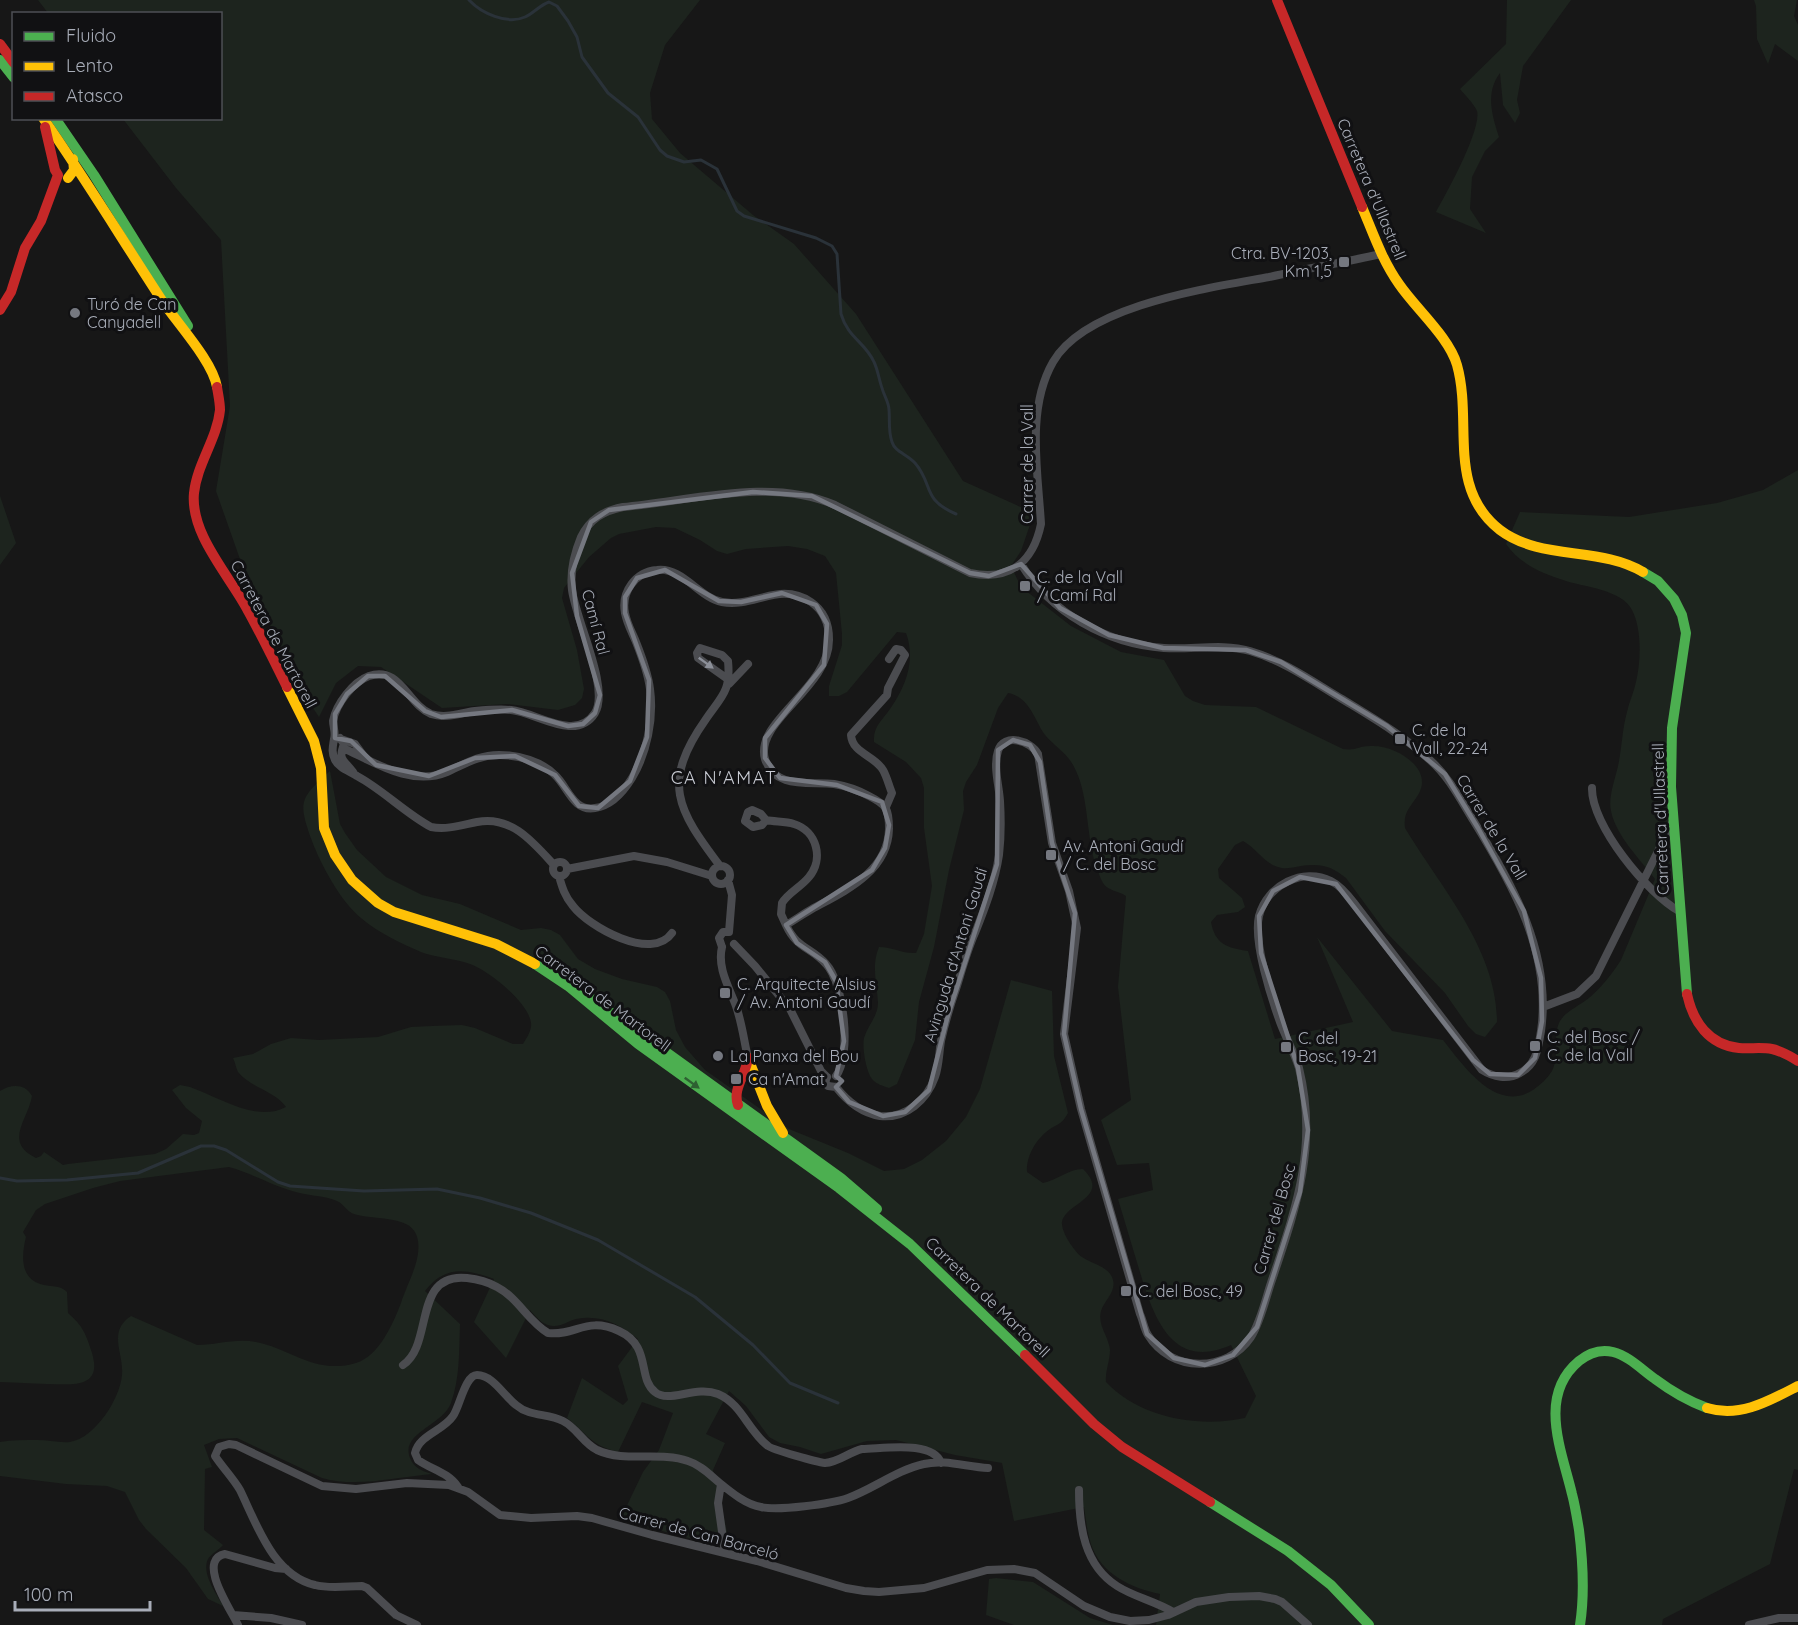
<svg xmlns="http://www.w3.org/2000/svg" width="1798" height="1625" font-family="Quicksand,sans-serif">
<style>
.green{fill:#1d241e}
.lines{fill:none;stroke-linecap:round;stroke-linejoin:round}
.stream{stroke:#2a3239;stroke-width:3}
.street{stroke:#4b4c50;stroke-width:8}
.fast{stroke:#4caf50;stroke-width:10}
.slow{stroke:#ffc107;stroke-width:10}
.jam{stroke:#c62828;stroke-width:10}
.oneway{fill:#8c9099}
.oneway2{fill:#2e6032}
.marked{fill:none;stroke:#757880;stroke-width:4.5;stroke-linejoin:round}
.poi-dot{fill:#757880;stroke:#111113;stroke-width:2}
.labels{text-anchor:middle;stroke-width:6;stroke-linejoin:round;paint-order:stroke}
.street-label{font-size:16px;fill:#a8adb8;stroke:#111113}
.poi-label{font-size:16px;fill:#a8adb8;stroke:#111113;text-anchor:start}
.neighbourhood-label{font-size:18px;letter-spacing:1.5px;fill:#c9ccd4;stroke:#111113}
</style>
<rect width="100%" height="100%" fill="#171717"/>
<path class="green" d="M38,0H700L665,45L650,93L652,119L680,153L753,215L794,244L856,314L963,481L1034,513L1021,551L1011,566L1021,587L1071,626L1121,652L1164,660L1185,696L1193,701L1205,705L1256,707L1343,749C1356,751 1359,746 1370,746C1394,744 1435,768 1418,795C1410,808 1403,812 1405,828C1441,888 1497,949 1497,1022L1485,1037L1476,1034L1468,1026L1445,993L1385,931L1346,878C1332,866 1320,863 1301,866C1293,867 1286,870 1278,867C1264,863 1256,848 1243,841L1235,845L1218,869L1219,878L1242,898L1245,907L1238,912L1217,915L1211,922C1215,944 1227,948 1248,951L1275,1039L1353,1022L1317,937L1392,1031L1443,1040C1463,1065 1496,1114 1533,1090C1540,1085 1547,1079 1552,1071C1560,1055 1552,1036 1560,1021C1566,1011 1579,1006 1589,998C1601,988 1612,974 1621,960L1655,879C1640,859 1616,836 1611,811C1608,797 1615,780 1618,766C1622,748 1622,730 1627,712C1629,702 1634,692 1636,682C1641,661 1642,629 1632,610C1622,589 1582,587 1563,580C1541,573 1519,563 1506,544L1520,512L1629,517L1717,503L1763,490L1798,470V1470L1794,1469L1770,1564L1663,1619L1662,1625H1156L1160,1594C1131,1588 1101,1574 1091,1544C1087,1532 1086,1519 1084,1507L1014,1521L1002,1463L955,1455L896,1440L867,1441L821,1454L800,1447L780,1443L769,1437L746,1406L729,1391L706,1434L725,1443L713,1470L731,1549L620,1520L643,1472L659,1450L673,1413L642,1402L618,1452C591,1445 588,1435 567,1418L582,1378L623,1405L628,1400L618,1366L638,1339C620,1324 600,1314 576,1319C567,1321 559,1329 548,1325C541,1323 535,1316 530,1310L506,1358L474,1322L494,1279C466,1269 445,1265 425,1291L460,1324C459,1351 460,1378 451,1403C442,1426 400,1433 410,1458C414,1468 422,1471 432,1474C396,1477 357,1488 322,1478L237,1438L219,1439L204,1445L212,1467L205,1469L204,1530L223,1545C219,1550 211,1554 208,1559C201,1574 217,1594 223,1606L208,1599L186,1568L146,1529L139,1520L125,1492L107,1486L66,1484L0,1476V1442C12,1440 25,1440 37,1440C48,1440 59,1443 70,1442C95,1438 120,1399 122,1375C124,1353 107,1332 131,1316L197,1345C217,1345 236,1338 256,1342C292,1349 315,1375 356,1363C379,1356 393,1324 401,1303C407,1283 425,1255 416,1234C408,1215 372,1220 354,1214C347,1212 344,1204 337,1201C323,1195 307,1196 292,1191C271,1185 251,1173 229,1167L120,1181L93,1188L45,1204L36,1210L23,1232L26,1237C21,1257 20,1280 44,1285C53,1287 60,1285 67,1292L68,1313C83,1326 86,1334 92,1353C103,1390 71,1384 47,1384C31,1383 16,1383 0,1382V1091C11,1084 25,1083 32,1096C28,1120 3,1142 36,1158L41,1156L44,1152L63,1165L68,1164L155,1154L166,1149L183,1134L194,1135L199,1133L202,1121L186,1108L172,1090L180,1085L190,1087C219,1097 256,1123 286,1107C275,1091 251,1088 238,1072C236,1068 235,1062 233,1058L253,1054L271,1044L291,1038L319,1040L378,1037L411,1027L432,1026L462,1025L475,1028L513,1044H523C526,1039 530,1033 531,1027C534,1006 488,970 470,964C454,958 436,958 421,952C400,943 379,933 361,918C341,902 321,865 312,841C298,802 299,799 330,771L340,824L345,833L357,850L386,877L422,895L460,904L521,930L541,928L551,930L560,935L578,959L595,969L622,979L657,987L665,992L670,1001L676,1030L685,1047L705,1070L789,1129L848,1153L884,1171L904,1169L922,1160L946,1141L966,1117L980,1089L1011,980L1052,991L1054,1056L1068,1113C1063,1123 1058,1124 1050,1129C1036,1139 1026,1156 1027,1172L1043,1183C1058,1180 1068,1169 1083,1169C1112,1197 1065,1203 1062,1222C1061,1232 1074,1251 1082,1257C1092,1264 1107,1266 1112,1277C1118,1291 1105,1299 1101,1311C1097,1325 1109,1337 1110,1350C1110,1361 1105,1371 1106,1382C1140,1418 1198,1428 1245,1418L1256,1396L1231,1345C1171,1372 1153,1315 1139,1269C1132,1246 1125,1222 1118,1199L1153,1190L1149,1163L1117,1165L1101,1120L1131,1100L1118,987L1126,896C1119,891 1108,891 1103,883C1100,878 1098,871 1096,866C1086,835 1089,799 1076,771C1068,751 1050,745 1041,729C1033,714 1026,696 1008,693L998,708L977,765L966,782L963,791L964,810L949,870L934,947L919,1002L915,1040L897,1084L889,1088C883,1086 876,1084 872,1079C866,1071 862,1048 864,1038C868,1025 878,1016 878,1003C877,983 871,966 879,947C893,947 903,954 916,953L924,934L932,886L924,828V788L921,778L906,762L874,742C873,726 882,721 890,709C906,686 916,660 906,633L897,632L847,692L839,696H829V686L842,645V634L836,573L825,556L807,549L788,546L746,549L727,554L717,551L700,540L675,528L656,527L619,534L611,538L589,557L564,588L562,598L577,650L584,689L582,698L575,705L558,710L507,704L442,708L381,667L358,666L336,683L319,717L307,699L247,579L216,491L230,406L221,240L176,188L123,119L220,118V14L48,13Z
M1507,0H1571L1523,66L1517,100L1520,113L1515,123L1503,105L1500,73C1485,93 1492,115 1499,137L1485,151L1472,177L1470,209L1486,233L1436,212C1446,194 1482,129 1477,111C1474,104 1465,95 1460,89L1506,44Z
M1754,0H1797L1794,16L1798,25V61L1775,44L1768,64L1757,39L1756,6Z
M0,496L16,543L0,565Z
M996,1578L1033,1582L1090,1618L1113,1625H1014L986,1615L989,1579Z"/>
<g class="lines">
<path class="stream" d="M469,0C481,13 507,25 525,17C534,13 540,5 549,2L557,6L568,21L577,37L582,57L608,93L638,117L660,150L667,156L684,162L701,160L717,169L737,211L744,216L816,238L832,246L837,254L841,314C848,338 865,342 874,362C878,370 879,380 882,388C884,396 889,402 889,410C890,420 888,431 892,442C895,452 907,454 915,463C934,485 921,499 956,514
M0,1178L17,1181L67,1180L138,1173L201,1146H214L226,1150L278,1182L290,1186L364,1191L437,1189L480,1198L531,1213L598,1240L695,1297L753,1345L790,1383L838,1403"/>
<path class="street" d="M729,684L748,664
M338,738L355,744L366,759
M340,738L344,744C338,760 343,759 353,772
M343,748C374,762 411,787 447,772C465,764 478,755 499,755C519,755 541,761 555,775C568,787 573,812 595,808C611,806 624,791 632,778C647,753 654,718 650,689C648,673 642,657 636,642C632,632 627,624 625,613C621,592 635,572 657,570C683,567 698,597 722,602C754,608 779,581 811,602C824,611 829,624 829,639C830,688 754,721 765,759C775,790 810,781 834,784C846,786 858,790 869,796C887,805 889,809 889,829C888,872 845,891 812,909C803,914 795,920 786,925C797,949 811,947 826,964C844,983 852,1055 836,1076
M1592,788C1591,825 1648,894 1679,911
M886,807L892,793C889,786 887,777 883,770C875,756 852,753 851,735L887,695L888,688L905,655L901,650L896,649L889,659
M766,820L761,814L752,810L748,812L745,821L753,827L762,825L766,820C775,822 785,821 794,824C817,831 824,859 809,877C801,887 788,893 782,903L781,914L786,925
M553 869a7 7 0 1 1 14 0a7 7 0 1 1-14 0Z
M554,865C533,842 511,815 477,822C462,825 447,830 431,827C405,813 383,790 357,776C349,771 339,768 335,760C331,752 333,746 334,739C336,733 333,726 333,721C336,704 353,682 369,676C400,665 408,705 431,714C446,719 460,713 475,711C486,710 500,709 511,710C536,712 576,743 595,713C610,688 576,621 572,590C570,573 574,554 581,537C590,519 603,511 623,507C690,501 771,477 835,505L970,573C1009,581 1033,563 1041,524C1038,472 1026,409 1053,362C1086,305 1209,288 1269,277C1306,269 1344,262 1381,254
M720,866C677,809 661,783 706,719C722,696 731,691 728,661L722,655L700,648L697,653L698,658L729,680
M712 875a9 9 0 1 1 18 0a9 9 0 1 1-18 0Z
M567,869L634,856L667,862L712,876
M559,876C562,887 565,897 573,906C589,927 652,962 672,933
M728,880L732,895L729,932
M734,944L755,966L790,1009L821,1071L827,1077
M722,947C717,968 729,987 736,1006C742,1023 744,1041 748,1058
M722,947L719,938L723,932H729
M1543,1007L1577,994L1596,976L1672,823
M827,1077L825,1082L828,1086L836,1087
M836,1087C847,1101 862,1113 880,1116C906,1119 927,1100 935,1077C939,1066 939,1053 941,1041C945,1023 950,1006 956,989C962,970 967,951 975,933C985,908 995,882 999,855C1001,838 1001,818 1000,801C999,785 993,766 998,751C1004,732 1031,741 1038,754L1052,843L1069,891L1077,928L1064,1034L1081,1109L1140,1314C1143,1320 1144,1329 1148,1335C1171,1373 1227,1373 1251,1337C1262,1319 1266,1296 1273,1277C1297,1205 1318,1145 1299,1068C1294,1052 1286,1038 1280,1022C1271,997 1253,941 1259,916C1267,885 1303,867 1331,881C1341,886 1348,895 1354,903L1482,1070C1493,1077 1508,1080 1520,1073C1537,1064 1538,1048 1541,1031C1552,953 1512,883 1473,820C1460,799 1449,777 1431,761C1404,736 1373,718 1342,699C1312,681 1284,661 1250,651C1222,643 1193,650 1164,648C1107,644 1051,613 1021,564
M403,1365C434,1345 412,1272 467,1278C477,1279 488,1282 497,1287C518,1298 528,1321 548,1333C577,1336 586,1316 619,1331C652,1346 637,1378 655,1392C669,1404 695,1385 718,1394C742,1404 748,1431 768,1446C773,1450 817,1462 825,1463C839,1462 849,1452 862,1449C882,1449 933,1440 941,1463
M721,1484C732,1493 747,1505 761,1507C778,1511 831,1504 848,1498C873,1489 897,1470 924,1464C944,1459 967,1467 988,1468
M458,1487C448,1472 432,1470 418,1460L415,1453C419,1435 443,1431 453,1416C460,1406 465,1375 477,1375C493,1375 504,1396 516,1405C530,1417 547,1413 563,1421C577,1428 583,1443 597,1450C625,1463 659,1451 688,1461C701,1465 711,1476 721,1484L718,1503L725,1553
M1079,1490C1079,1526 1084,1565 1117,1586C1134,1597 1155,1601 1173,1612
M233,1615L271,1618L302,1625
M238,1625C231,1610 196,1560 225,1554L275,1568L286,1569
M417,1625L396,1615L367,1588L362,1586C347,1586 330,1589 315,1585C273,1575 257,1525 240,1490C233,1478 223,1468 215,1456L219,1447L229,1444L236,1445L322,1486L356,1489L407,1483L449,1485L468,1492L500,1515L531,1518L577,1516L592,1518L652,1535L757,1561L846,1588L864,1591L879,1592L924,1588L987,1570L1014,1569L1035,1573L1084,1606L1110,1617L1130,1621L1149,1620L1168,1615L1196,1602L1229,1597L1259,1596L1275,1599L1282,1602L1308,1625
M1749,1625L1779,1618H1798"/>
<path class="fast" d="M0,60L14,78
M55,118L94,175L188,326
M1643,572L1658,581L1674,599L1682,615L1686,633L1672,728L1671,787L1687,994
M535,964L568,986L638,1044L839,1188L910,1244L1025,1355
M591,998L841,1178L877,1209
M1210,1502L1288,1551L1331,1585L1369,1625
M1580,1625C1585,1593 1583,1562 1579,1530C1577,1518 1575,1505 1572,1494C1562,1451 1537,1396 1579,1361C1589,1353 1601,1349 1613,1352C1629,1356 1642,1370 1655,1379C1671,1391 1688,1401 1707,1408"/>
<path class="slow" d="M43,118C85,178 123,241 163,302C178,324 213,362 217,387
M68,178L74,170L73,159
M1362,207C1373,233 1382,260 1399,284C1416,309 1449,337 1457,365C1473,422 1446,488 1500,530C1541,561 1600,546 1643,572
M287,687L314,741L321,768L324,828L335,855L352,880L378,903L394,912L496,944L535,964
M748,1058L767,1106L783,1133
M1707,1408C1740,1418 1769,1401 1798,1386"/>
<path class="jam" d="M1277,0L1362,207
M0,44L14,63
M0,310L11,292L25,248L41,221L58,175L55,170L45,127
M217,387C218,394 220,402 220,410C217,439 197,464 194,493C190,534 229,575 247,609C261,634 274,661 287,687
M1687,994C1693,1022 1709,1045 1739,1048C1750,1049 1761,1047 1772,1049C1782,1051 1790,1056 1798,1061
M738,1105C732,1089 746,1075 748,1058
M1025,1355L1094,1424L1122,1447L1210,1502"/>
</g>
<defs><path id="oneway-solid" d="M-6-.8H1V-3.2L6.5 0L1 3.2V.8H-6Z" transform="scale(1.5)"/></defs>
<use class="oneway" href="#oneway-solid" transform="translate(706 663) rotate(36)"/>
<use class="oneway2" href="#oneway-solid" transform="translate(692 1083) rotate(36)"/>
<path class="marked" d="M753,492L812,496L970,573L989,576L1021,564L1060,608L1109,635L1163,648L1246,650L1281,662L1387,726L1445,774L1478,828L1524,911L1541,978L1542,1021L1535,1058L1518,1075L1490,1074L1473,1060L1336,884L1300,877L1273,891L1259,916L1261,953L1298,1068L1308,1130L1300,1192L1257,1327L1233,1355L1205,1365L1174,1358L1147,1334L1081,1109L1064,1034L1075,913L1052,843L1040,762L1030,745L1013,740L998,750L997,864L948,1015L929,1090L905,1112L883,1116L849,1102L836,1087L842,1081L836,1076L844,1041L836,981L825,962L797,943L786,925L872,870L885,848L889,825L882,802L837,785L780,778L765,758V738L824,665L827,624L816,605L782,593L741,602L719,601L665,570L637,578L625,597V613L649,680L647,737L630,781L598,808L579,806L555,775L515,756L475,758L429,776L376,765L351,741L335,738V714L347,694L368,676H385L425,711L441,717L512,710L568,726L583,724L595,713L600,695L577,616L572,573L591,522L609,510Z"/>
<g class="poi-dot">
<rect x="1338" y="256" width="12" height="12" rx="3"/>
<circle cx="75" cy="313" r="6"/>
<rect x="1019" y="580" width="12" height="12" rx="3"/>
<rect x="1394" y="733" width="12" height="12" rx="3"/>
<rect x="1045" y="849" width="12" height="12" rx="3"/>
<rect x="719" y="987" width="12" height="12" rx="3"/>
<rect x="1529" y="1040" width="12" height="12" rx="3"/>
<rect x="1280" y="1041" width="12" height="12" rx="3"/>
<circle cx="718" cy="1056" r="6"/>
<rect x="730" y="1073" width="12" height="12" rx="3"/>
<rect x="1120" y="1285" width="12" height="12" rx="3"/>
</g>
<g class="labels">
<g class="street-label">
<text transform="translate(1372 189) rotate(67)" y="6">Carretera d'Ullastrell</text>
<text transform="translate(1027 464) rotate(-90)" y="6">Carrer de la Vall</text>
<text transform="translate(596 622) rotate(75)" y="6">Camí Ral</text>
<text transform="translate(274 634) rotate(62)" y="6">Carretera de Martorell</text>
<text transform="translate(1660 819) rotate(-92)" y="6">Carretera d'Ullastrell</text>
<text transform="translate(1492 827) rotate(59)" y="6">Carrer de la Vall</text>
<text transform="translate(955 955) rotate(-73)" y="6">Avinguda d'Antoni Gaudí</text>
<text transform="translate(603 998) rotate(37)" y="6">Carretera de Martorell</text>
<text transform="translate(1274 1219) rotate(-74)" y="6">Carrer del Bosc</text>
<text transform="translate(988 1297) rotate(44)" y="6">Carretera de Martorell</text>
<text transform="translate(699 1533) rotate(15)" y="6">Carrer de Can Barceló</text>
</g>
<g class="poi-label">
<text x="1332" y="259" text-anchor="end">Ctra. BV-1203,<tspan x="1332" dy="18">Km 1,5</tspan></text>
<text x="87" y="310">Turó de Can<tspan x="87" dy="18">Canyadell</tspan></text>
<text x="1037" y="583">C. de la Vall<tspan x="1037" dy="18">/ Camí Ral</tspan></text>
<text x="1412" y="736">C. de la<tspan x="1412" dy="18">Vall, 22-24</tspan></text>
<text x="1063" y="852">Av. Antoni Gaudí<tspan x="1063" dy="18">/ C. del Bosc</tspan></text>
<text x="737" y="990">C. Arquitecte Alsius<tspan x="737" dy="18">/ Av. Antoni Gaudí</tspan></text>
<text x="1547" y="1043">C. del Bosc /<tspan x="1547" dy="18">C. de la Vall</tspan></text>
<text x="1298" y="1044">C. del<tspan x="1298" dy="18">Bosc, 19-21</tspan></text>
<text x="730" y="1062">La Panxa del Bou</text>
<text x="748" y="1085">Ca n'Amat</text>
<text x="1138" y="1297">C. del Bosc, 49</text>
</g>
<g class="neighbourhood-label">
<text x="724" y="784">CA N'AMAT</text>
</g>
</g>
<rect x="12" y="12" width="210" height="108" fill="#111113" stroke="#4d4f55" stroke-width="1.5"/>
<rect x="24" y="32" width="30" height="9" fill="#4caf50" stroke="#4d4f55" stroke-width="1.5"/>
<text x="66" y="42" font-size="18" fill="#a8adb8">Fluido</text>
<rect x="24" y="62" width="30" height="9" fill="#ffc107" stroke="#4d4f55" stroke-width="1.5"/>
<text x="66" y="72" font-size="18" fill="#a8adb8">Lento</text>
<rect x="24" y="92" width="30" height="9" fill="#c62828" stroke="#4d4f55" stroke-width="1.5"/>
<text x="66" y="102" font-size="18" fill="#a8adb8">Atasco</text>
<path d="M15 1601v9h135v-9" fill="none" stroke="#a8adb8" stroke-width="3"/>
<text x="24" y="1601" font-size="18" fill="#a8adb8" stroke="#111113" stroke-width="4.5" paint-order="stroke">100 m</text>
</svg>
